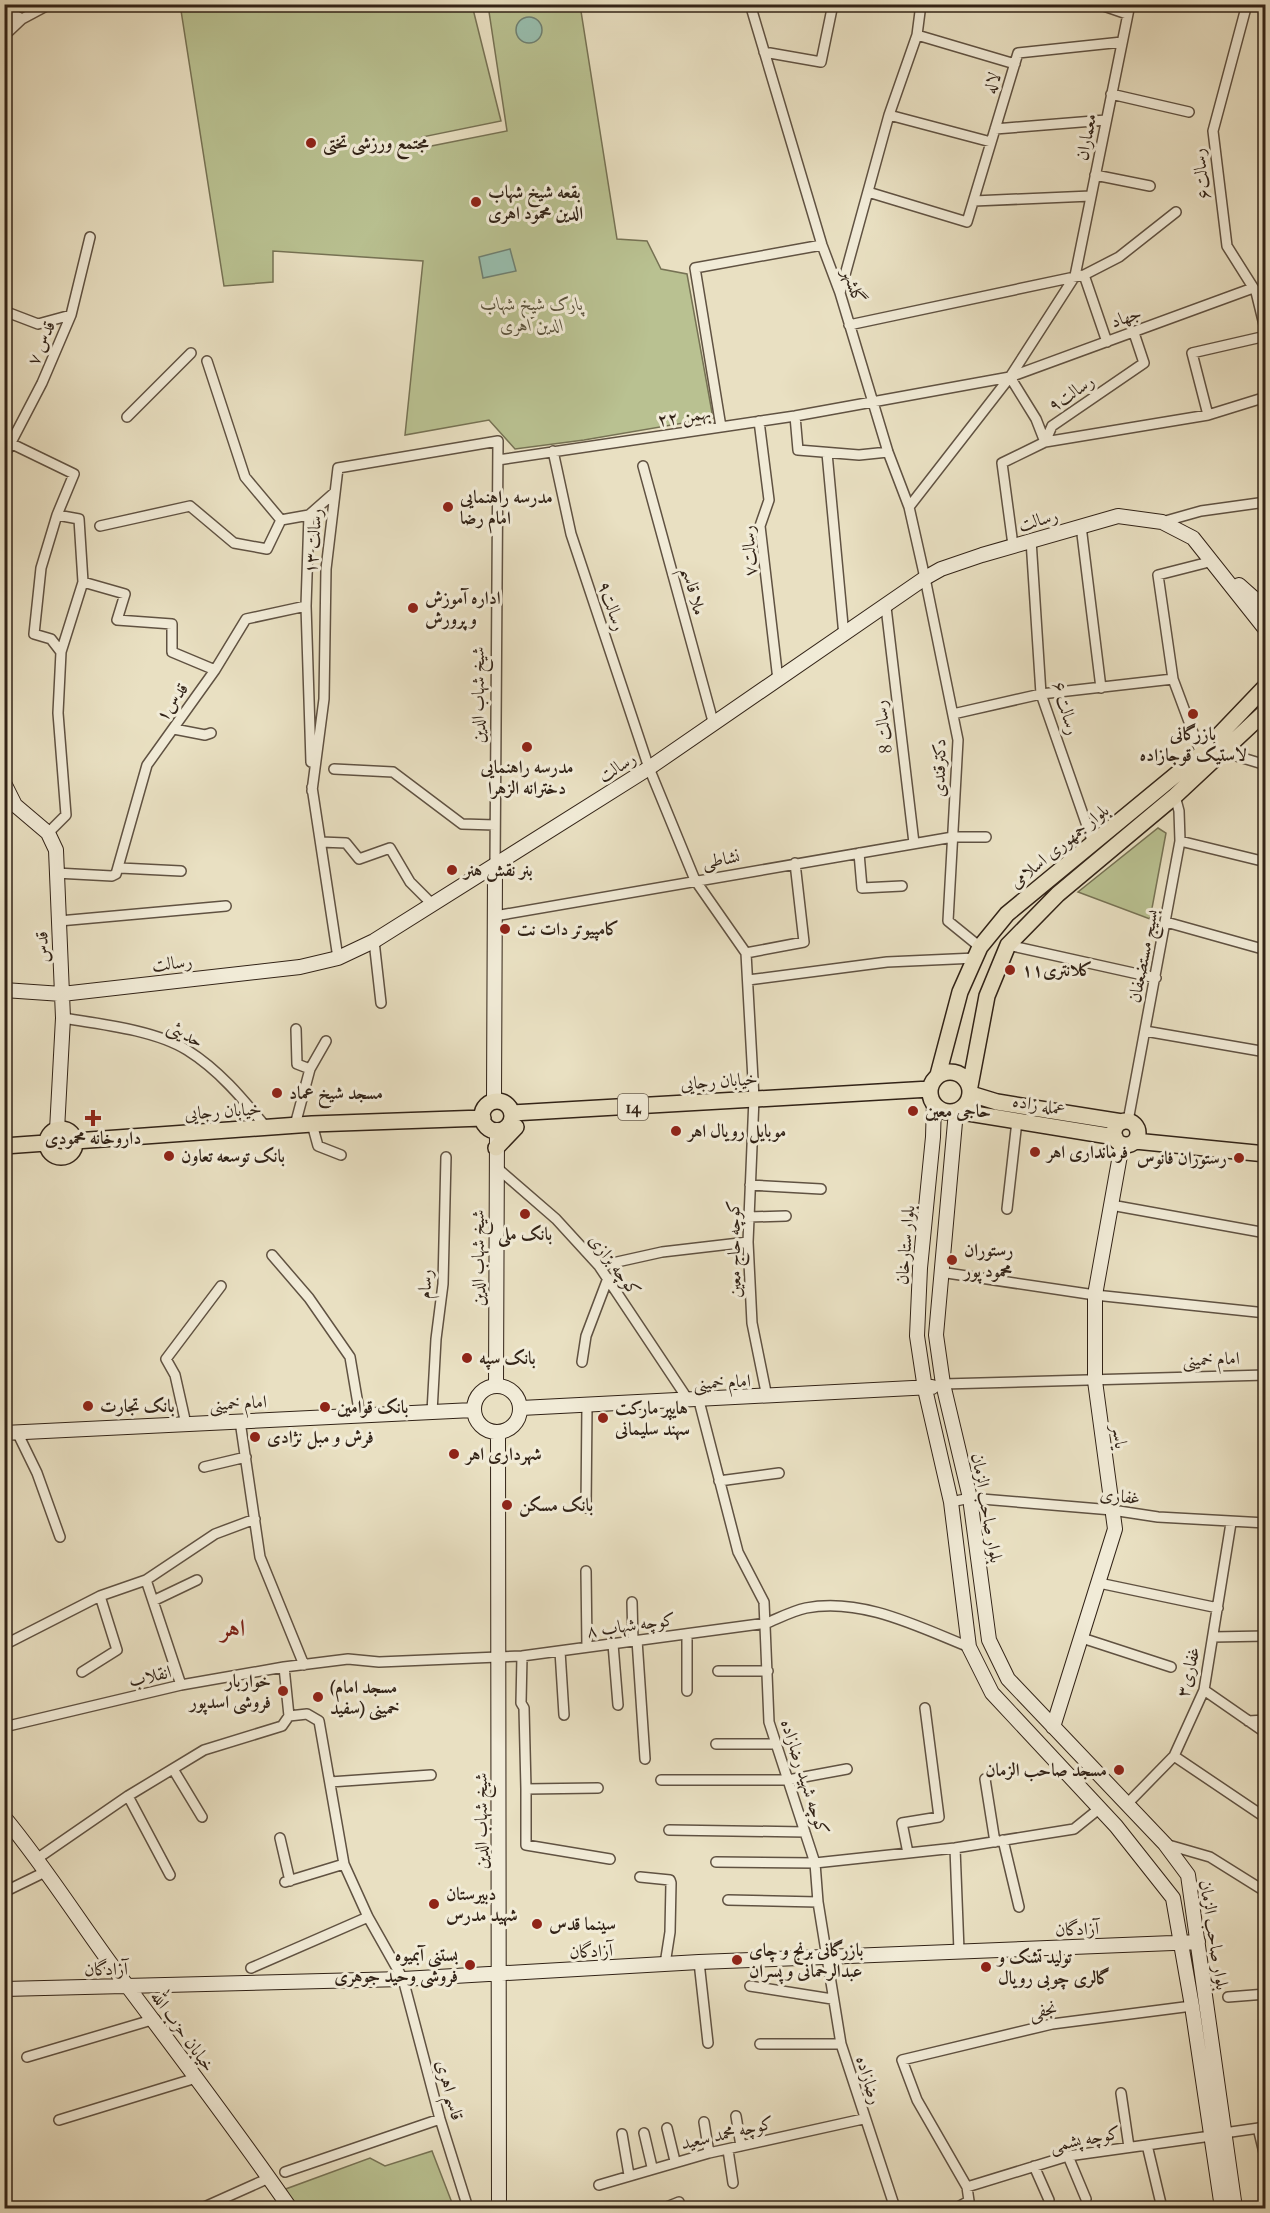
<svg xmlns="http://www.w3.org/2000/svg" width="1270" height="2213" font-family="'IM FELL French Canon',Amiri,serif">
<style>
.green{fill:#b9c191;stroke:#767254;stroke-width:1.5}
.water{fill:#98beae;stroke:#6f8072;stroke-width:1.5}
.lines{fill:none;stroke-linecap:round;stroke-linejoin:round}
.street-casing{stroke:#605242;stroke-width:12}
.secondary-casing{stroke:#322317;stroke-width:16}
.primary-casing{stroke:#322317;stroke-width:18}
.street{stroke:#f1ebd7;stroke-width:9}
.secondary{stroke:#f1ebd7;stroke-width:14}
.primary{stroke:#e9e0c2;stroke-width:15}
.poi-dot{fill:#8f2418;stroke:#f1ebd7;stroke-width:2}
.labels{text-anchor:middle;stroke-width:6;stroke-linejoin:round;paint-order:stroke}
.shield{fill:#f1ebd7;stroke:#6b5f51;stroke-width:1.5}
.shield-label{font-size:16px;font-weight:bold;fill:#322317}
.street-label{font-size:18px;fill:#322317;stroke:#f1ebd7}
.poi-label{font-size:18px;font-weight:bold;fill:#322317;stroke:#f1ebd7;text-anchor:start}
.park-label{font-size:18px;font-style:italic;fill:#5a523c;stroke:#f1ebd7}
.district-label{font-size:24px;font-weight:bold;fill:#7a1f14;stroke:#f1ebd7}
</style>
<rect width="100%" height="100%" fill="#e9e0c2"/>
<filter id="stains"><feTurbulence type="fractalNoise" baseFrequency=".00333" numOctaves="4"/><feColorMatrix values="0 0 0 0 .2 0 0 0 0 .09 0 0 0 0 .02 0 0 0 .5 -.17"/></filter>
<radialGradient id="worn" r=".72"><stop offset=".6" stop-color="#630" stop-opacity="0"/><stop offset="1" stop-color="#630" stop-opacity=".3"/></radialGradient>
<path class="green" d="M180,4L472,5L501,121L422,137L421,148L507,131L488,5H580L617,239L647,241L661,269L687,274L713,418L584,440L515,449L489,420L405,435L423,261L273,251V282L224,286Z
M1158,828L1166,833L1150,919L1078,892Z
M432,2151L454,2208H295L283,2190L370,2158L385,2166Z"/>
<path class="water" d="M516 30a13 13 0 1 1 26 0a13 13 0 1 1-26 0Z
M510,249L516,271L483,278L479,257Z"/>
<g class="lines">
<defs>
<path id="street" d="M750,4L822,245L840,293L888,452L909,507L925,578L958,740L948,921L980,947
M1098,4L1127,14
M1247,4L1213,131L1227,246L1256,292L1266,333
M4,9L22,19L50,4
M4,22L22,19L4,36
M917,35L1015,64
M764,52L821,62L833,4
M1111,94L1189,112
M889,115L991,142
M995,129L1106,120
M1095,175L1150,186
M868,192L967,222L1018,53L1122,42
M974,201L1091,196
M1084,275L1107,342
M840,293L889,115L917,35L921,4
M4,311L38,324L71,315
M849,325L1084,275L1119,257L1176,212
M207,361L245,477L281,520L309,515
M1010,377L1036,419L1045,442
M1208,415L1192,353L1266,336
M795,416L798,450L859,455L888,452
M127,417L191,353
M759,421L769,500L760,526L778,680
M721,427L695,268L822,245
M1045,442L1052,426L1144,363L1134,333
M10,443L74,474L57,515L41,568L34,634L51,639L61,652
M553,451L571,534L649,768L695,880L746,953L754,1098L748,1242L752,1323L767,1397
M827,453L844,636
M4,456L42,383L71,315L90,237
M498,460L795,416L1010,377L1253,288
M643,466L714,725
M909,507L1010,377L1075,276L1130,4
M1162,522L1201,511L1266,502
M100,526L190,506L234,543L267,549L281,520
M1081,526L1101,688
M1031,540L1041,694L1093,843
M1013,545L1002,463L1045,442L1208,415L1266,397
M83,582L125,594L117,620L172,624V652L215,670
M886,607L914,843
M1173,679L1201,754
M953,714L1041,694L1173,679L1158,575L1213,561
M174,729L205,735L211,733
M1223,752L1266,765
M311,762L306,606L309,515L334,493
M334,769L393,772L462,824L495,825
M312,787L338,958
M312,791L324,699L326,569L338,468L498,441L495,866
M48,833L66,815L58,713L61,652L83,582L79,519L57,515
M1180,841L1266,862
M321,842L346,843L359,859L390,848L410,882L432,904
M859,853L862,888L902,886
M120,868L181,871
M56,873L112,876L116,874L147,765L215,670L246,619L306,606
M495,916L953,837H986
M59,921L226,906
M1166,922L1266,950
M374,941L381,1003
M1008,945L1156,978
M746,953L804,942L795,863
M748,980L887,962L976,958
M63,1018C100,1024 155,1030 187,1050C219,1070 242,1098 266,1127
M296,1029L297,1064L310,1069
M1145,1031L1266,1052
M1128,1121L1180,841L1179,811L1175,796
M312,1124L318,1146L341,1155
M295,1125L310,1069L326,1041
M496,1167L556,1219L599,1266L689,1401
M750,1185L821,1189
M1111,1205L1266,1233
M1007,1209L1017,1121
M748,1217L786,1216
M272,1255L309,1298L350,1357L360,1416
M599,1266L662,1252L748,1242
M940,1272L1095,1295L1266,1313
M582,1362L586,1336L608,1278
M943,1384L1266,1375
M699,1401L738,1552L764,1602L769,1722L815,1863L818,1902L841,2044L895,2208
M432,1412L436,1339L443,1284L446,1157
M240,1421L260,1557L304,1665
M186,1424L175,1375L166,1359L221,1286
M17,1432L37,1473L60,1537
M204,1467L246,1457
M719,1481L779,1473
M951,1502L970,1498L1112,1510L1158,1517L1266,1523
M586,1508L587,1406
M586,1571L587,1647
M146,1580L181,1685
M1099,1583L1218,1608
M153,1601L197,1580
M632,1602L633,1641
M687,1634V1691
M1213,1637L1266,1636
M1082,1638L1171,1667
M637,1640L645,1759
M613,1644L618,1705
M4,1645L100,1596L146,1580L215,1534L255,1519
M560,1651L564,1715
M522,1656L521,1703L524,1708L526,1789L598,1788
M284,1667L289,1716L307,1714L319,1721L344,1864L368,1917L403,1979L440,2119L468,2208
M718,1671H768
M82,1672L117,1650L100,1596
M1204,1690L1266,1733
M1248,1721L1266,1720
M4,1727L181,1685L284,1667L348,1659L379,1662L522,1656L767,1623C779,1618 792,1611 806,1608C861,1597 919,1627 969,1647
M716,1744H775
M1174,1756L1266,1818
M173,1769L202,1817
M985,1779L995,1842
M661,1780H788L847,1769
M330,1782L431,1775
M526,1789V1845L610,1859
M128,1796L170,1875
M1126,1805L1174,1756L1204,1690L1231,1523
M669,1830L805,1832
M280,1838L290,1881
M1003,1840L1019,1907
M1165,1844L1210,1857L1266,1892
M955,1848L959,1951
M908,1853L902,1823L939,1817L925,1708
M38,1858L128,1796L204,1750L282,1726L289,1716
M716,1862L815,1863L955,1848L1074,1829L1100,1808
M640,1877L670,1880L671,1883L670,1932L665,1964
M285,1882L344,1864
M4,1892L47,1871
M728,1900L818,1902
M699,1962L708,2043
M251,1968L368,1917
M750,1986L832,1999
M1228,1997L1266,1994
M760,2044H841
M27,2057L155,2019
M1121,2093L1129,2147
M736,2116L741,2146
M59,2120L196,2078
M704,2122L709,2153
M667,2128L675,2161
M1258,2128L1266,2161
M644,2133L652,2167
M1224,2133L1266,2127
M622,2134L629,2175
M1147,2145L1162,2208
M728,2150L733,2183
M1068,2156L1086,2199
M1034,2166L1049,2200
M285,2172L440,2119
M599,2185L709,2153L863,2119
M967,2187L1068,2156L1211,2136
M202,2208L269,2178
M664,2208L679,2202
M956,2208L969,2201
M970,2208L967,2187L917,2100L902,2060L1052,2024L1192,2006"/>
<path id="secondary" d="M1239,585L1266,609
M4,783L15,805L48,833L56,850L63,1018L57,1130
M4,990L62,994L300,967L338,958L374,941L649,768L925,578L941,569L982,555L1118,516L1162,522L1193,538L1266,630
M494,1101L495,866
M934,1104L933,1137L920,1268L917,1336L925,1389L951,1502L969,1647L992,1693L1116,1826L1173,1898L1192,2006L1222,2208
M956,1111L936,1335L943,1384L970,1498L989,1640L1008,1679L1165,1844L1188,1875L1235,2208
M474 1409a23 23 0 1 1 46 0a23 23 0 1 1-46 0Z
M496,1386L497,1130
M521,1408L932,1387
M4,1433L473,1410
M498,1433L499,2208
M1053,1727L1115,1529L1095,1381V1295L1122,1144
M4,1817C49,1871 85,1931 128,1987C183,2060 238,2133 290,2208
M4,1989L403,1979L699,1962L1198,1942"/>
<path id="primary" d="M930 1092a20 20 0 1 1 40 0a20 20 0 1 1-40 0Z
M938,1075L960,992L980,947L1007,914L1201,754L1266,686
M970,1086L987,996L1008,945L1058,894L1175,796L1266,711
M971,1094L997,1102L1122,1122
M482 1116a15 15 0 1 1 30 0a15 15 0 1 1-30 0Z
M956,1111L1115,1137
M512,1113L930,1089
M1114 1133a12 12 0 1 1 24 0a12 12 0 1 1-24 0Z
M47 1143a14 14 0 1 1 28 0a14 14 0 1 1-28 0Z
M75,1141L312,1124L483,1118
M1135,1141L1266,1154
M4,1146L46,1143
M496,1148L516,1127"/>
</defs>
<use href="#street" class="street-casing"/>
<use href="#secondary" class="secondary-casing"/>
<use href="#primary" class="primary-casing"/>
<use href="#street" class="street"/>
<use href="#secondary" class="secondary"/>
<use href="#primary" class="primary"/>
</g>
<g class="poi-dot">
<circle cx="311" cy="143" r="6"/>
<circle cx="476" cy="202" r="6"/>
<circle cx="448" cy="507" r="6"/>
<circle cx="413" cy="608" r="6"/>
<circle cx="1193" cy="714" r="6"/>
<circle cx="527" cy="747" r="6"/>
<circle cx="452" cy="870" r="6"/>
<circle cx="505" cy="929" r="6"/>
<circle cx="1010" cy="970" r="6"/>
<circle cx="277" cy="1093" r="6"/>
<circle cx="913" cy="1111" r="6"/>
<path d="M90 1109h6v6h6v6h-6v6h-6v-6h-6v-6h6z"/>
<circle cx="676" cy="1131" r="6"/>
<circle cx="1035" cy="1152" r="6"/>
<circle cx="169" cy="1156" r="6"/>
<circle cx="1239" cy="1158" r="6"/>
<circle cx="525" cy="1214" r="6"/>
<circle cx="952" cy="1260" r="6"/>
<circle cx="467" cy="1358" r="6"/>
<circle cx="88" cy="1406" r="6"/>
<circle cx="325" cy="1407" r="6"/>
<circle cx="603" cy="1418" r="6"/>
<circle cx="255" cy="1437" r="6"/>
<circle cx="454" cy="1454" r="6"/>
<circle cx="507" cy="1505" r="6"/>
<circle cx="283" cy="1691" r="6"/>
<circle cx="318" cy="1697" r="6"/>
<circle cx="1119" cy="1770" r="6"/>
<circle cx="434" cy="1904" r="6"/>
<circle cx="537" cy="1924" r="6"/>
<circle cx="737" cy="1960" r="6"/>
<circle cx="470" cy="1965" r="6"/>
<circle cx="986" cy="1967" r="6"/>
</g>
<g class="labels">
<rect class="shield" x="618" y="1094" width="30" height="26" rx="4.5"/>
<g class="shield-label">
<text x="633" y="1113">14</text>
</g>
<g class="street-label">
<text transform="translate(992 83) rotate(-73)" y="6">لاله</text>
<text transform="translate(1086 137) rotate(-79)" y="6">معماران</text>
<text transform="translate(1201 174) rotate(-97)" y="6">رسالت۶</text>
<text transform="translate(854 286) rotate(71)" y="6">گلشهر</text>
<text transform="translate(1126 317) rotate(-19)" y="6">جهاد</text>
<text transform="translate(41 343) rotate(-67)" y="6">قدس ۷</text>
<text transform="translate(1071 393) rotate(-34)" y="6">رسالت۹</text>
<text transform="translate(684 416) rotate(-8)" y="6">۲۲ بهمن</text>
<text transform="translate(1038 520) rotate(-16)" y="6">رسالت</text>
<text transform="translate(313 541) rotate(-85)" y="6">رسالت ۱۳</text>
<text transform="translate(749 551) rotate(-93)" y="6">رسالت۷</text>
<text transform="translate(694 591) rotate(75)" y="6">ملا قاسم</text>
<text transform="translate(612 606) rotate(71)" y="6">رسالت۹</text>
<text transform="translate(478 695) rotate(-90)" y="6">شیخ شهاب الدین</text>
<text transform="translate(172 702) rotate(-55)" y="6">قدس۱</text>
<text transform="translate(1066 708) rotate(74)" y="6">رسالت ۶</text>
<text transform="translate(883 727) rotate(-97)" y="6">رسالت 8</text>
<text transform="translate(617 767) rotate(-32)" y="6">رسالت</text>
<text transform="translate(939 768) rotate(-89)" y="6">دکترقندی</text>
<text transform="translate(1059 846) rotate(-39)" y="6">بلوار جمهوری اسلامی</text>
<text transform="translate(721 859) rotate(-9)" y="6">نشاطی</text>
<text transform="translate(42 947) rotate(-93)" y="6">قدس</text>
<text transform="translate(1143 956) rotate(-79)" y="6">بسیج مستضعفان</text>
<text transform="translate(172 963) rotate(-6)" y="6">رسالت</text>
<text transform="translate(185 1034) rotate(26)" y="6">حدیثی</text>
<text transform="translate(719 1081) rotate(-4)" y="6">خیابان رجایی</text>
<text transform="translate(1039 1105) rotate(10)" y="6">عمله زاده</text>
<text transform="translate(223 1111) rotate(-4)" y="6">خیابان رجایی</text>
<text transform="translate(905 1245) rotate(-85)" y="6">بلوار ستارخان</text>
<text transform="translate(734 1249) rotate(-91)" y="6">کوچه حاج معین</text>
<text transform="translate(478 1258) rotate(-90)" y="6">شیخ شهاب الدین</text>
<text transform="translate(615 1265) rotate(53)" y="6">کوچه بزازی</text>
<text transform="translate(425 1284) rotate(-86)" y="6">رسام</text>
<text transform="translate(1211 1359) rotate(-2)" y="6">امام خمینی</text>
<text transform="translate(722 1382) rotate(-3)" y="6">امام خمینی</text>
<text transform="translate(238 1403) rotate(-3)" y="6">امام خمینی</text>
<text transform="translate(1120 1437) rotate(83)" y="6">یاسر</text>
<text transform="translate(1120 1496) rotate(7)" y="6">غفاری</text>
<text transform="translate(987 1508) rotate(80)" y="6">بلوار صاحب الزمان</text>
<text transform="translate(631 1625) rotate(-8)" y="6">کوچه شهاب ۸</text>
<text transform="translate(1188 1672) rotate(-76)" y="6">غفاری۳</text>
<text transform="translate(150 1676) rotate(-13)" y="6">انقلاب</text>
<text transform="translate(805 1777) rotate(72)" y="6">کوچه شهید رضازاده</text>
<text transform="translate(481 1821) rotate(-90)" y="6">شیخ شهاب الدین</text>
<text transform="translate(1077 1929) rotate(-2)" y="6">آزادگان</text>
<text transform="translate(1214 1935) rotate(81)" y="6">بلوار صاحب الزمان</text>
<text transform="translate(591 1951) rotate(-3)" y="6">آزادگان</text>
<text transform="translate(106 1969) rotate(-1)" y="6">آزادگان</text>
<text transform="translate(1043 2010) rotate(-11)" y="6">نجفی</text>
<text transform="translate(183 2031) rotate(54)" y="6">خیابان حزب الله</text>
<text transform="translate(869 2080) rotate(73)" y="6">رضازاده</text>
<text transform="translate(450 2090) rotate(75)" y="6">قاسم اهری</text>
<text transform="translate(727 2133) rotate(-13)" y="6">کوچه محمد سعید</text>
<text transform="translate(1085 2139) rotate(-11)" y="6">کوچه پشمی</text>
</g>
<g class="poi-label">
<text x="323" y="149">مجتمع ورزشی تختی</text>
<text x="488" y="198">بقعه شیخ شهاب<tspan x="488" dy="21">الدین محمود اهرى</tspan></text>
<text x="460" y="503">مدرسه راهنمایی<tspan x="460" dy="21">امام رضا</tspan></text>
<text x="425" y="604">اداره آموزش<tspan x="425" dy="21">و پرورش</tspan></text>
<text x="1193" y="740" text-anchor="middle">بازرگانی<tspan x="1193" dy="21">لاستیک قوجازاده</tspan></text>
<text x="527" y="773" text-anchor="middle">مدرسه راهنمایی<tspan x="527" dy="21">دخترانه الزهرا</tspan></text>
<text x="464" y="876">بنر نقش هنر</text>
<text x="517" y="935">کامپیوتر دات نت</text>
<text x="1022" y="976">کلانتری۱۱</text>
<text x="289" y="1099">مسجد شیخ عماد</text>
<text x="925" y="1117">حاجی معین</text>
<text x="688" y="1137">موبایل رویال اهر</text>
<text x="93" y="1144" text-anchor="middle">داروخانه محمودی</text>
<text x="1047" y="1158">فرمانداری اهر</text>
<text x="181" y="1162">بانک توسعه تعاون</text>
<text x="1227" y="1164" text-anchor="end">رستوران فانوس</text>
<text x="525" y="1240" text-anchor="middle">بانک ملی</text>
<text x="964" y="1256">رستوران<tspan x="964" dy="21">محمود پور</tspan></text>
<text x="479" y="1364">بانک سپه</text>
<text x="100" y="1412">بانک تجارت</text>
<text x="337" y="1413">بانک قوامین</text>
<text x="615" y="1414">هایپر مارکت<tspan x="615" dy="21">سهند سلیمانی</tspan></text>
<text x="267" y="1443">فرش و مبل نژادی</text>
<text x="466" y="1460">شهرداری اهر</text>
<text x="519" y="1511">بانک مسکن</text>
<text x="271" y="1687" text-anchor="end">خواربار<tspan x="271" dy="21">فروشی اسدپور</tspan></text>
<text x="330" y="1693">(مسجد امام<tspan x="330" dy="21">خمینی (سفید</tspan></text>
<text x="1107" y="1776" text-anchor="end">مسجد صاحب الزمان</text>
<text x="446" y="1900">دبیرستان<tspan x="446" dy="21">شهید مدرس</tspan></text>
<text x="549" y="1930">سینما قدس</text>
<text x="749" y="1956">بازرگانی برنج و چای<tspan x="749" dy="21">عبدالرحمانی و پسران</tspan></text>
<text x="458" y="1961" text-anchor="end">بستنی آبمیوه<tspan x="458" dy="21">فروشی وحید جوهری</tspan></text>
<text x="998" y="1963">تولید تشک و<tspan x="998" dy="21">گالری چوبی رویال</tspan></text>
</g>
<g class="park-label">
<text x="532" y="310">پارک شیخ شهاب<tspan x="532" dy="21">الدین اهری</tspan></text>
</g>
<g class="district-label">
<text x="233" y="1636">اهر</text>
</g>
</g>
<rect width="1270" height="2213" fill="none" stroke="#e9e0c2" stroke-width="24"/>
<rect x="6" y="6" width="1258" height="2201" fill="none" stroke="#322317" stroke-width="3"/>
<rect x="12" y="12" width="1246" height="2189" fill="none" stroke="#322317" stroke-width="1.5"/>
<rect width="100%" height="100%" filter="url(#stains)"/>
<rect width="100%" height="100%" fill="url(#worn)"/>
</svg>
